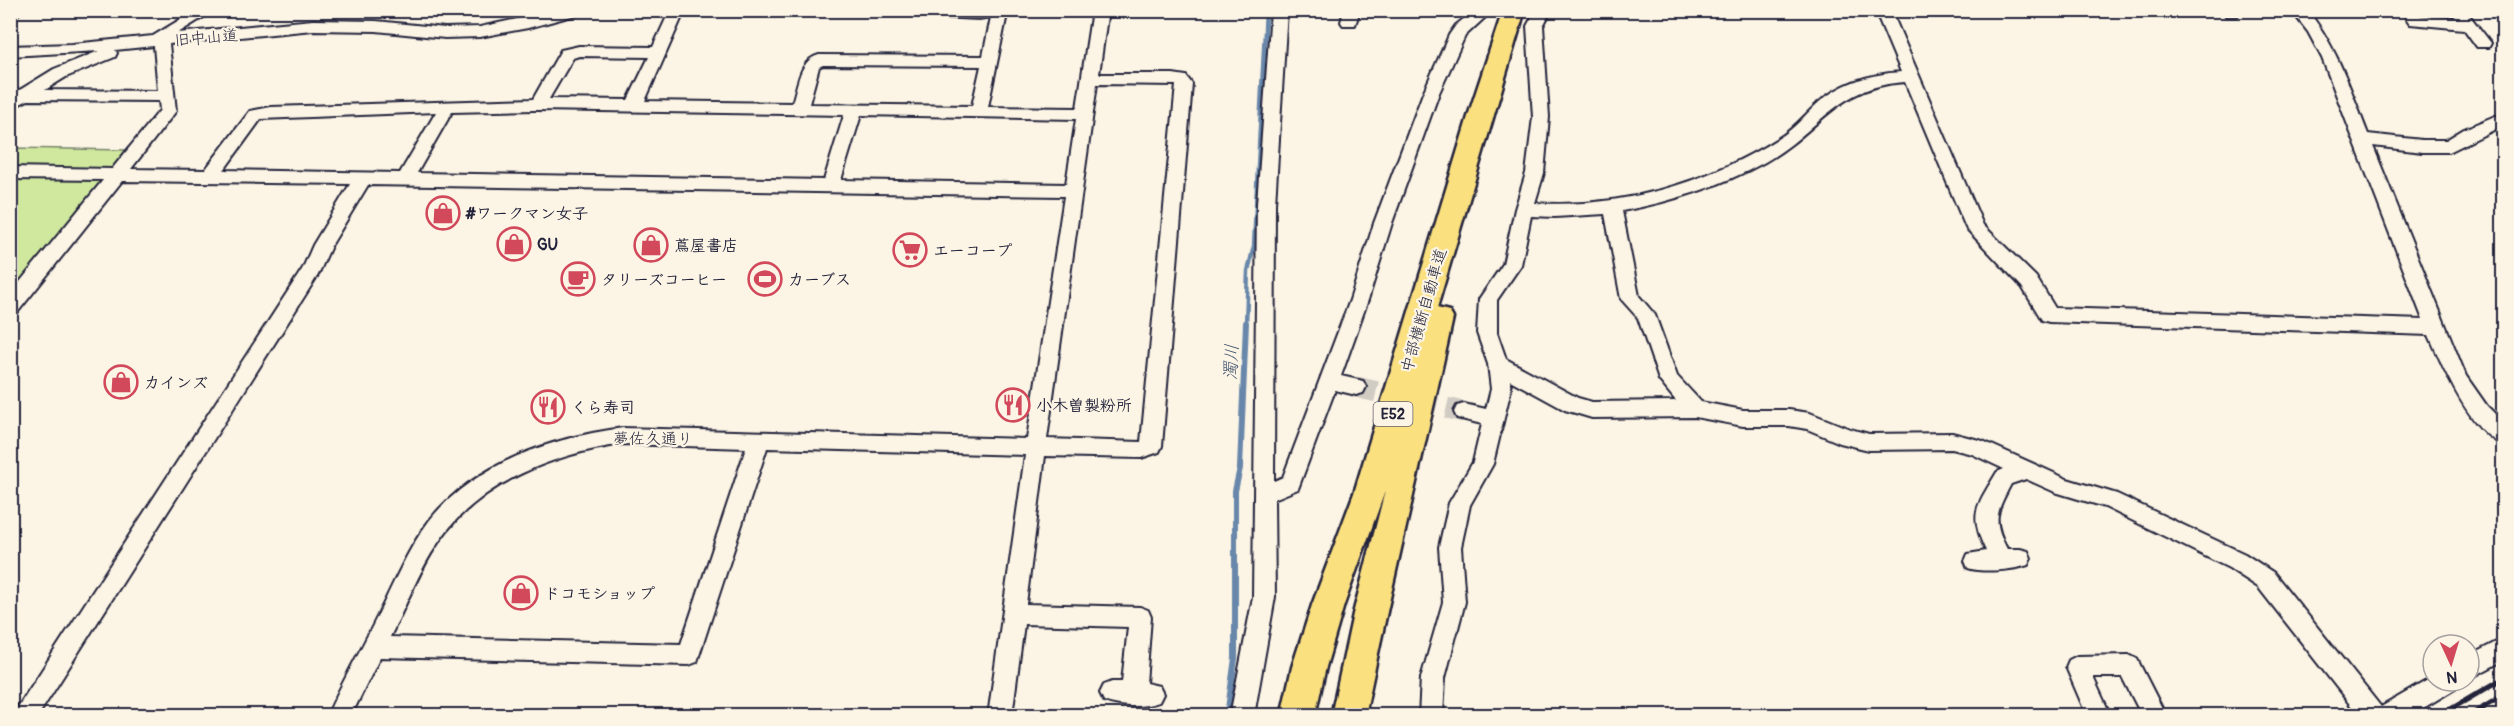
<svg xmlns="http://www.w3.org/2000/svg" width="2514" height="726" font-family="Pangolin,'Klee One',sans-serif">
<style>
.green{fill:#cfe89e;stroke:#78856c;stroke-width:1.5}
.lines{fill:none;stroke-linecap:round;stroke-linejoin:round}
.stream-far1{stroke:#6887aa;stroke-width:4.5}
.stream{stroke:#6887aa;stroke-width:6}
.minor-tunnel{stroke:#d0cbc3;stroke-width:21;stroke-dasharray:21 10;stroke-linecap:butt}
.minor-casing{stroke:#22223b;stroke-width:4}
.highway-casing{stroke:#22223b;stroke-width:5}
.minor{fill:#fcf5e5;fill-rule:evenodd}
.highway{fill:#fbe080;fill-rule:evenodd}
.rail{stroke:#22223b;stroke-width:5}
.labels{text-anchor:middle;stroke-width:4.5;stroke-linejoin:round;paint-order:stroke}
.shield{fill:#fcf5e5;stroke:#63616e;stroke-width:1.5}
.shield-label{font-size:15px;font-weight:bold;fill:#22223b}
.street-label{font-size:16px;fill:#22223b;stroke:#fcf5e5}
.poi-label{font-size:16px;font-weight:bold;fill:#22223b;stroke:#fcf5e5;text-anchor:start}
.water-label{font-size:18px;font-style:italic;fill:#455572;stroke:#fcf5e5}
</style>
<rect width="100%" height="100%" fill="#fcf5e5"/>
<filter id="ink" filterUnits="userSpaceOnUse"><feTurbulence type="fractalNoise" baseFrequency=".0167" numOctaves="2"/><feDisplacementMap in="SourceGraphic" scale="12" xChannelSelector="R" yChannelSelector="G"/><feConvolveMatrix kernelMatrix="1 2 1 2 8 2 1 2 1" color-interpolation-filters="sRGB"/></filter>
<g filter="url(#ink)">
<path class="green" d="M11,148L126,150L11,292Z"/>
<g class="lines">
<path class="stream-far1" d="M1246,324L1248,271L1254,246L1266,10"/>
<path class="stream" d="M1227,716L1235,658V491L1240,468L1246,323"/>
<path class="minor-tunnel" d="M1356,387L1464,412"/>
<defs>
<path id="minor" d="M10,10H24L10,19Z
M196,10H215L178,33L313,20L376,21L445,28L480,27L558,10H585L583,13L528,28L480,37L445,38L376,31L313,30L169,44L176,111L131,169L205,170L250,111L271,107L533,99L561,50L579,46L653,47L670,10H685L645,101L792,103C798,86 799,60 819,55L983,56L991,17L979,19L895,15L888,10H1010L1007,14L988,107L1077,108L1092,10H1108L1099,74H1173L1186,76L1192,84L1162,446L1159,452L1141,458L1045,456L1026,604L1140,607L1148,610L1151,617L1146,683L1159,686L1163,694L1159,702C1144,708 1119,707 1104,701L1100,693L1104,685L1112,682H1122L1128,627L1024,624L1012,716H988L1025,455L767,448L697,662L689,665L380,657L351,716H327C342,682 361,650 377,617C393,585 407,550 429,521C474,463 554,437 623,428L1027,439L1064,196L368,185L331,246L318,275L38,716H12L303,268L313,245L350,184L122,181L17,313L10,315V294L103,180L10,179V167L112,169L160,110L159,101L28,100L10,109V96L54,69L99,51L10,56V46L72,44L153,36ZM154,46L158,91L45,90L66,77L115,57L117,53L115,50ZM579,56L649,57L628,100L549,99L573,58ZM823,65L981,66L972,106L809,104L819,67ZM1097,84L1176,85L1141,442L1047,439ZM534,110H537L844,115L824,180L417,173L452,112ZM436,112L400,173L224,170L261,119ZM861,115L1076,119L1066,184L841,180ZM623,444L746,448L681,644L390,637C406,606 418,572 438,543C478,482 554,454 623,444Z
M1271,10H1287L1275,204L1274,481L1283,477L1350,300L1374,223L1423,93L1449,35L1456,25L1475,10H1493L1465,36L1439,93L1392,223L1368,300L1341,376L1363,381L1366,387L1363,393L1356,395L1335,390L1298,489L1274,499L1275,597L1254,716H1230L1253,597L1257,204Z
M1344,10H1360L1355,25H1343L1341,22Z
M1533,10L1551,11L1543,26L1549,117L1544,173L1535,203C1619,209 1708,183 1779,138C1794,129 1804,116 1817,104C1840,83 1870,74 1901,72L1875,10H1891L1983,225L2036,277L2055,308L2423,320L2322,58L2308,32L2291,10H2307C2337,46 2351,91 2368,134L2422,140H2446L2464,129L2495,116L2504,115V125L2449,152H2422L2373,146L2466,376L2487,406L2504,423V445C2471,434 2442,365 2429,335L2049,322L2042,320L2022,287L1966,228L1905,82C1836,86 1820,131 1765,162C1721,186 1671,202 1622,211L1639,296L1655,315L1677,376L1701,402L1743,410H1789L1810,413L1850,429L1869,434L1952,433L1983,441L2067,479L2117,494L2245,554L2274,573L2381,707L2433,677V681H2459L2455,689L2410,716H2359L2258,587L2229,568L2105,507L2055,492L2026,479L2011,484C1996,513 1992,519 2007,549H2020L2028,551L2031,558L2028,565C2012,570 1984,573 1968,568L1965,561L1968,554L1986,551C1968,513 1977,506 1997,472L2004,469L1972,454L1952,449L1869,450L1840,443L1807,429L1789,426H1743L1695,417L1592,418L1565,410L1510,380L1511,389L1493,464L1470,505L1461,547L1465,602L1445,678L1443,716H1419L1421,678L1443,602L1439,547L1449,503L1473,462L1482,424L1457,418L1454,412L1457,406L1464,404L1486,409L1491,389L1488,364L1477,333L1479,299L1503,264L1515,209L1526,173L1533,117L1527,26L1534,13ZM1605,214L1621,299L1638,318L1659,380L1676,401L1592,402L1578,398L1506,359L1497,333V300L1521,265L1531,216L1555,217Z
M2226,10H2241L2237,16H2227L2224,13Z
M2401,10H2416L2421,16L2456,18L2453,14L2456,11H2466L2491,43L2489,47H2477L2464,29L2410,24Z
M2504,638V660L2469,679V656Z
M2129,655L2137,659L2166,716H2142L2122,677H2093L2111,716H2087L2066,667L2069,660L2077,656Z"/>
<path id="highway" d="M1503,10H1525L1437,308L1449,311L1453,318C1424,451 1392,582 1365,716H1331L1353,614L1385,491L1344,605L1326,667L1315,716H1281L1292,667L1312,605L1354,493L1470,110Z"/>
</defs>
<use href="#minor" class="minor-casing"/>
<use href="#highway" class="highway-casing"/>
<use href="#minor" class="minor"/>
<use href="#highway" class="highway"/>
<path class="rail" d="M2439,716L2504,678
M2469,716L2504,695"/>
</g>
</g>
<defs>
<symbol id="shop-ring" viewBox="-11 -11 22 22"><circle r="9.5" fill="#fcf5e5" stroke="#d1495b" stroke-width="1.5"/><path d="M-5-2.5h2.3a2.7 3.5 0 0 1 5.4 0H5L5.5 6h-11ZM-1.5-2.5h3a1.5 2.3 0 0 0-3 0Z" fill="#d1495b"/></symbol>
<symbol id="supermarket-ring" viewBox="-11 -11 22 22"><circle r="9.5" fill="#fcf5e5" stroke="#d1495b" stroke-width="1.5"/><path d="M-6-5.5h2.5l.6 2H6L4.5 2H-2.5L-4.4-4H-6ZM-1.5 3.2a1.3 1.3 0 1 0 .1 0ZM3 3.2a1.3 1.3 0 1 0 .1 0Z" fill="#d1495b"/></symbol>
<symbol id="cafe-ring" viewBox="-11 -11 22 22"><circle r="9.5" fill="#fcf5e5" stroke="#d1495b" stroke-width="1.5"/><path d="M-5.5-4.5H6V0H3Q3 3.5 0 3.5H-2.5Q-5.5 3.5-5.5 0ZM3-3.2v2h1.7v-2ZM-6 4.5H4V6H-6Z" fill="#d1495b"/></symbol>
<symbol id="stadium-ring" viewBox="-11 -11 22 22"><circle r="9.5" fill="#fcf5e5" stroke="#d1495b" stroke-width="1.5"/><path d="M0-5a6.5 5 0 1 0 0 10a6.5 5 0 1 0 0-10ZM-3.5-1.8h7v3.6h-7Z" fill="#d1495b"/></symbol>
<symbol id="restaurant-ring" viewBox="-11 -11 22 22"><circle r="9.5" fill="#fcf5e5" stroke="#d1495b" stroke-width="1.5"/><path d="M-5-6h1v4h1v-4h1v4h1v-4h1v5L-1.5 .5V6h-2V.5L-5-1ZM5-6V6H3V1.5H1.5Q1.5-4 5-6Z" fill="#d1495b"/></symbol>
</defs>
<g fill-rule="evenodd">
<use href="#shop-ring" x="424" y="194" width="38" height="38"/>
<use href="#shop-ring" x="495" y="225" width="38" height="38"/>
<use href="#shop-ring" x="632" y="226" width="38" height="38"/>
<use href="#supermarket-ring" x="891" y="231" width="38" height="38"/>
<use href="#cafe-ring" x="559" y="260" width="38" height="38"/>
<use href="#stadium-ring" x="746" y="260" width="38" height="38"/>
<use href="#shop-ring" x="102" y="363" width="38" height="38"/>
<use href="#restaurant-ring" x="994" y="386" width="38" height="38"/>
<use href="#restaurant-ring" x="529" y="388" width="38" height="38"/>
<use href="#shop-ring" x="502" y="574" width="38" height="38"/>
</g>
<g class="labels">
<rect class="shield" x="1373.5" y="402" width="39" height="24" rx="4.5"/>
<g class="shield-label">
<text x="1393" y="419">E52</text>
</g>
<g class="street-label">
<text transform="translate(206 37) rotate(-5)" y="6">旧中山道</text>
<text transform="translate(1423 310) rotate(-74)" y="6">中部横断自動車道</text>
<text x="653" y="444">夢佐久通り</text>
</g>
<g class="poi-label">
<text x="466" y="219">#ワークマン女子</text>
<text x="537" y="250">GU</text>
<text x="674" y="251">蔦屋書店</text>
<text x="933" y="256">エーコープ</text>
<text x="601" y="285">タリーズコーヒー</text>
<text x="788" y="285">カーブス</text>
<text x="144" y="388">カインズ</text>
<text x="1036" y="411">小木曽製粉所</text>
<text x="571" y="413">くら寿司</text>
<text x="544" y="599">ドコモショップ</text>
</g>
<g class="water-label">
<text transform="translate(1231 362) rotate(-87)" y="6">濁川</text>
</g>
</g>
<rect width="2514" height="726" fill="none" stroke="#fcf5e5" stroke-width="36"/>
<rect x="18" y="18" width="2478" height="690" fill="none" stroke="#22223b" stroke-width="2" filter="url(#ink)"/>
<g transform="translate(2451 663) rotate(176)"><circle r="28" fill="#fcf5e5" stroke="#a5a1a1" stroke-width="1.5"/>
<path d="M0-4.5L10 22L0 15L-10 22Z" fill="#d1495b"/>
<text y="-9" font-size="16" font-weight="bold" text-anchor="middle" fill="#22223b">N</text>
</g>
</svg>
